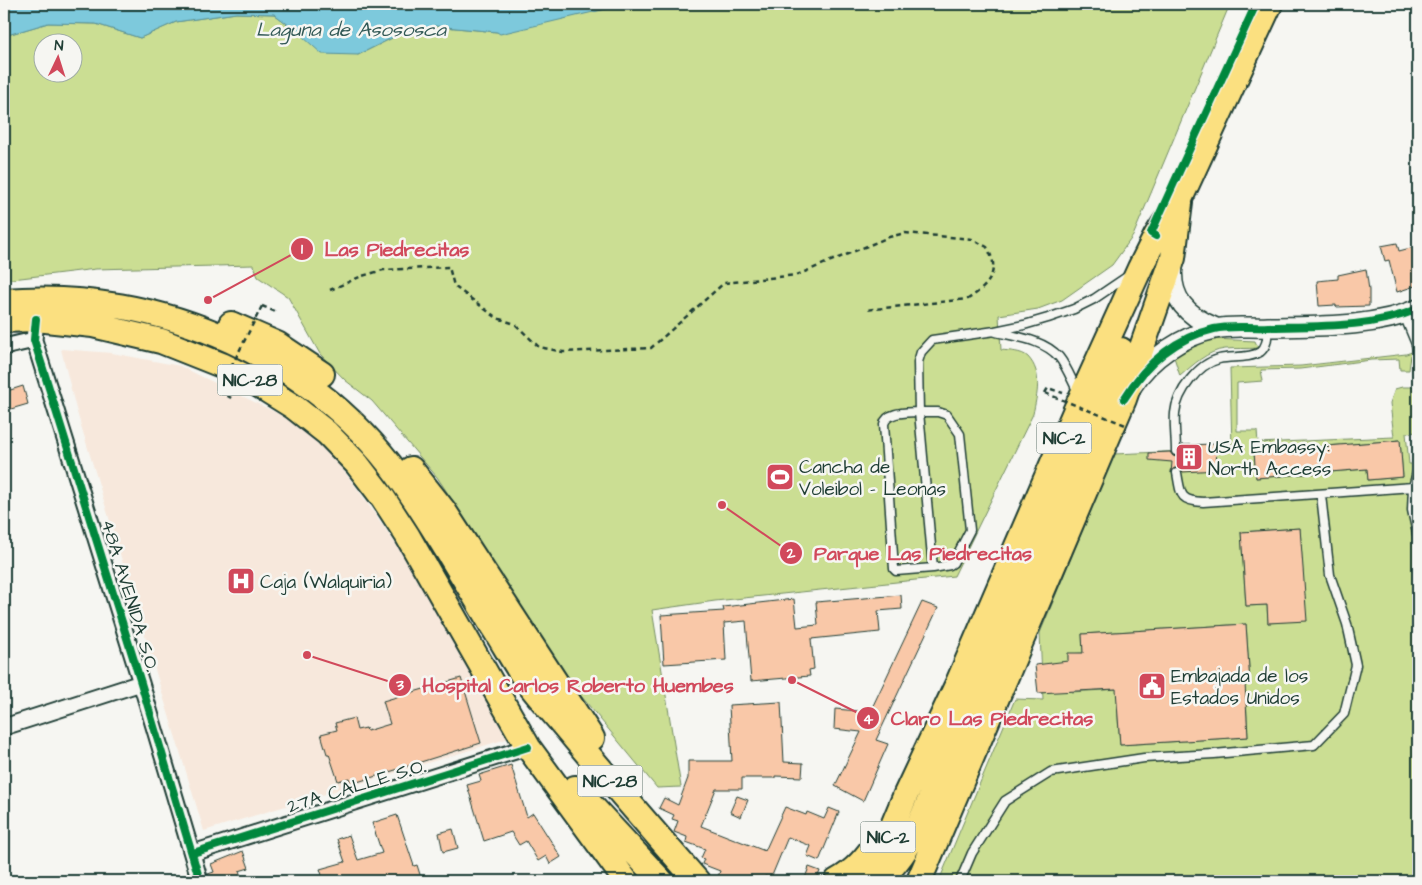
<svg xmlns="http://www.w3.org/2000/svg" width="1422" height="885" font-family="'Architects Daughter',sans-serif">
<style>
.built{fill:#f7e8dc}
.green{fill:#cbde93;stroke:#758e64;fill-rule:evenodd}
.water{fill:#7dc9dc;stroke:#579199}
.building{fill:#f9c8a8;stroke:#1f3d34}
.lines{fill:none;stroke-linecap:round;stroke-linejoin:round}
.service-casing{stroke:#1f3d34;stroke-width:11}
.minor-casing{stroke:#1f3d34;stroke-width:19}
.tertiary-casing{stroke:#1f3d34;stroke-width:22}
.trunk-casing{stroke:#1f3d34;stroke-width:28}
.path{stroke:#1f3d34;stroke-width:2.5;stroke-dasharray:5 4;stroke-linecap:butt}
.service{stroke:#f6f6f2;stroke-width:8}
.minor{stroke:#f6f6f2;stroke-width:15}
.tertiary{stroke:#f6f6f2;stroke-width:19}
.trunk{stroke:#fbe080;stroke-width:24}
.path-bridge{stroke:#1f3d34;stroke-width:2.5;stroke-dasharray:5 4;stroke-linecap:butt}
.cycleway-casing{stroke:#f6f6f2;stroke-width:11}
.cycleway{stroke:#00873e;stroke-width:8}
.labels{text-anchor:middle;stroke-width:5;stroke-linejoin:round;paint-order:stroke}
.shield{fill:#f6f6f2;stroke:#60746d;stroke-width:1}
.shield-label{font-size:18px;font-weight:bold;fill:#1f3d34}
.poi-label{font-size:19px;fill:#1f3d34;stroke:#f6f6f2;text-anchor:start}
.street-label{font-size:19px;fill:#1f3d34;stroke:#f6f6f2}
.water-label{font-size:20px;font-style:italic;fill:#325956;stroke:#f6f6f2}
.leader{fill:none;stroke:#d1495b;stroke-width:2}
.callout-dot{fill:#d1495b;stroke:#f6f6f2;stroke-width:2}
.mark-label{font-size:15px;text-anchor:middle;font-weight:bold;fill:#fff}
.callout-label{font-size:20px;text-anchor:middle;font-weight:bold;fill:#d1495b;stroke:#f6f6f2;stroke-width:5;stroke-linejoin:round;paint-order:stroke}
</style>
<rect width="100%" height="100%" fill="#f6f6f2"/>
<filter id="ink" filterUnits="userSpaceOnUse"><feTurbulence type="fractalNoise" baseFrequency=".02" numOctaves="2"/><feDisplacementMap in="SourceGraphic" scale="10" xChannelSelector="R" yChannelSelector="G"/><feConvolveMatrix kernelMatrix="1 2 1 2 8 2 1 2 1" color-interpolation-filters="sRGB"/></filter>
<g filter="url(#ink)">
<path class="built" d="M61,349L112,353L180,366L277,413L320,439L361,494L416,573L513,737L204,831L76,409Z"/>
<path class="green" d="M657,4H843L849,8L866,4H1230L1133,236L1112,265L1062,300L1038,309L999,315L1001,350C1009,351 1022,351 1028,357C1043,373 1037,395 1033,414L954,576L715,601L652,610L681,787L657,788L572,685L535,636L474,533L437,477L372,401L345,380L320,354L288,297L258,277L254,265L96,269L4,280V36L48,23L96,24L140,38L176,22L236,13L274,14L294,29L358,55L398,35L435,26L497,32L610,8ZM42,42H72V72H42Z
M1214,339L1255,341L1258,348C1247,349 1236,348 1225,349C1207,351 1193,365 1180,376L1174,357L1194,344Z
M1418,350L1411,355L1409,370H1400L1399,359L1371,360L1300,369L1261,370L1263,381L1237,383V431H1257L1258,443L1394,437L1390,403L1395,389L1402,387H1418V432L1406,433L1409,464H1418V881H939L1015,699L1043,700L1040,633L1114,454L1232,449L1230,368L1301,366L1406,354ZM1400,440L1403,477L1368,480L1367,469L1256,478L1254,452ZM1300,528L1306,620L1268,623L1267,605L1246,606L1241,532ZM1246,624L1250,682L1233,684L1246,697L1248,737L1120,745L1117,705L1137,703L1136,688L1071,692L1068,654L1083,653L1082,634Z"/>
<path class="water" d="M4,4H699L694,5L657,4L610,8L500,34L497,32L435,26L398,35L358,55L322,54L294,29L274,14L236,13L176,22L140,38L96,24L48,23L4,36Z"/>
<path class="building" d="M1397,243L1399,251L1418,246V285L1397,292L1389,260L1385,261L1381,246Z
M1366,269L1369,290V306L1336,307V305L1319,306L1317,281L1338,279V275Z
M23,386L28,404L4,411V392Z
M1400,440L1403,477L1368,480L1367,469L1256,478L1254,452Z
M1216,444L1217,470L1183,472L1181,469L1177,467L1173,469L1171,473L1172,462L1149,460V453L1170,452L1173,456L1177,457L1182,451V445Z
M1300,528L1307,621L1268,623L1267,605L1246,606L1241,532Z
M901,595L902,609L878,611L880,632L811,639L814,669L809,670L810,676L751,681L746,621L724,623L726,660L664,664L661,615L724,611L723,607L794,599L797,627L818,625L816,602Z
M922,602L938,608L876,740L888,744L863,801L835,786L861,732L834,729L835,709L870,712Z
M1246,624L1250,683H1245L1248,737L1120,745L1116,689L1038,693L1035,665L1068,661V653H1083L1082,634Z
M461,678L481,743L351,784L349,778L338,781L329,754H327L321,734L337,730L335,723L354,718L357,730L366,728L367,731L390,724L383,701Z
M781,702L784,762L803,763L802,777L775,776V778H742V789H716L701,826L765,851L785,807L806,815L807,812L824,819L829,808L839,812L819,861L807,856L811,846L788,837L771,878L765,876L763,881H728L718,877L720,871L702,864L704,859L701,858L705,849L686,842L687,837L674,832L678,821L672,819L674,815L659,808L664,798L678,805L688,778V761H732L729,705Z
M511,765L527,817L533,813L561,857L550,864L546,856L538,861L526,841L519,845L511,832L484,841L467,785L481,781L479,775Z
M737,796L748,800L741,817L730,812Z
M397,815L414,866L417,865L422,881H324L320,869L345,862L337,839L349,835L358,860L382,853L372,823Z
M453,829L458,848L443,852L439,833Z
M243,851L249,868L239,871L243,881H209L208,874L214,872L211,864Z
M809,867L820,871L816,881H804Z"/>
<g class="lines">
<defs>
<path id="service" d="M1404,315L1418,349
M996,332C1018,337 1044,340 1059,357C1067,367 1072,381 1078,392
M1176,451C1176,439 1174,425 1175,413C1177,392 1198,364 1219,359C1232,356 1249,359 1260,352C1268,346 1267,336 1268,327
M1177,473C1181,494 1179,501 1203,502L1413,487L1418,469
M1413,487L1412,510L1418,538
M933,568L950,565L953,563L970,530L960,434L947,415L938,412H919L933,568L896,571L894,569L884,424C887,411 908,413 919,412L918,362L921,352L932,340L995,331L1024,325L1048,318L1074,309L1094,299L1128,276
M960,881L972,853L1005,801L1051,772L1144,758L1214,754L1314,745L1344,714L1356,665L1347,624L1330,575L1321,495"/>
<path id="minor" d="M36,319L34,340L141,683L200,881
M4,347L34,340
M4,727L141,683
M193,853L528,747"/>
<path id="tertiary" d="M1173,265C1169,298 1187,316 1216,328
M1132,386C1150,358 1182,336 1215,329C1232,325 1251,328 1268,327C1318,326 1372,328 1418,309"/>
<path id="trunk" d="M4,301C160,288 319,357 407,488C438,533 465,580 493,627C504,644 514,663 526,680C541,700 559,719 575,739C615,787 656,834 697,881
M4,320L36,319L93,325L161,341L224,366L246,377L294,407L327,433L357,464L383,498L407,535L528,747L626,881
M231,324L277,344L322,374
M411,469L444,511L592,738
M575,788L661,881
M837,881C855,871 869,855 879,838
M870,881L906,794L957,685L1080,400L1140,268L1156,236L1181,197L1270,4
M878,881C896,865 910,845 920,823L1121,350
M919,881L1124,399L1173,258L1180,203"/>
</defs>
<use href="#service" class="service-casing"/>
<use href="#minor" class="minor-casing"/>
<use href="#tertiary" class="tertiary-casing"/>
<use href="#trunk" class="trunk-casing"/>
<path class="path" d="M330,290L362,276L383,270L449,267L454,286L497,318L515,324L539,347L563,352L651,348L724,283L797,275L889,237L905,233L972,239L987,247C989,252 994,260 993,266C993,282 980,291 968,299L865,310
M262,306L276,312
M219,391L233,399
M1045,393L1048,388L1063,393"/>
<use href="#service" class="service"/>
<use href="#minor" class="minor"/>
<use href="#tertiary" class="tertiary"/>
<use href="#trunk" class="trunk"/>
<path class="path-bridge" d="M219,391L262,306
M1045,393L1128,426"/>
<defs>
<path id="cycleway" d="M1156,236L1151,233L1256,4
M36,319L34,340L141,683L200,881
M1124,399C1145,365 1174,338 1214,329C1231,325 1251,328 1268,327C1318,326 1372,328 1418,309
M193,853L528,747"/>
</defs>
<use href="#cycleway" class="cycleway-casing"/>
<use href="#cycleway" class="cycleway"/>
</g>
</g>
<defs>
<symbol id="building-square" viewBox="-11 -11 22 22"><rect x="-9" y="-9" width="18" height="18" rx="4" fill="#d1495b" stroke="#f6f6f2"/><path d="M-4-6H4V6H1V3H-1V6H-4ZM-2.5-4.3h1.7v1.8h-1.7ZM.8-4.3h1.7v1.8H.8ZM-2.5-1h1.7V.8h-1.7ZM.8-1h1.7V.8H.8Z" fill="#fff"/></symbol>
<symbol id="stadium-square" viewBox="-11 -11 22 22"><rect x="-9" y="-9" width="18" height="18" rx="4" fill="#d1495b" stroke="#f6f6f2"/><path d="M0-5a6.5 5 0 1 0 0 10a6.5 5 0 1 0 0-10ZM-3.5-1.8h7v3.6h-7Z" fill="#fff"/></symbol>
<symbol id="hospital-square" viewBox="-11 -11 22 22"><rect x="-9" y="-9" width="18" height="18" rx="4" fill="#d1495b" stroke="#f6f6f2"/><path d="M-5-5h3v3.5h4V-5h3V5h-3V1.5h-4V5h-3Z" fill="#fff"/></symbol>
<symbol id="civic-square" viewBox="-11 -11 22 22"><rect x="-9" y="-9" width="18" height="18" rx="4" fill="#d1495b" stroke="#f6f6f2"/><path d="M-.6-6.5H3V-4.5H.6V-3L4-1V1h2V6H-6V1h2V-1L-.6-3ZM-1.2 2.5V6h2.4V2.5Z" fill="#fff"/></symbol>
</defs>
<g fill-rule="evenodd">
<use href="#building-square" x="1173" y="441" width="32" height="32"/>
<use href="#stadium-square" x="764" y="461" width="32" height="32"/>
<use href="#hospital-square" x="225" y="565" width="32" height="32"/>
<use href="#civic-square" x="1136" y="670" width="32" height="32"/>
</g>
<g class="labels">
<g class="shield">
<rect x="217.5" y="364.5" width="65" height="31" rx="4"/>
<rect x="1036.5" y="422.5" width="55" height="31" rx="4"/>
<rect x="577.5" y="765.5" width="65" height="31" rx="4"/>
<rect x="860.5" y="821.5" width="55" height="31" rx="4"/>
</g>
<g class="shield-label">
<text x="250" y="386">NIC-28</text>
<text x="1064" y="444">NIC-2</text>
<text x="610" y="787">NIC-28</text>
<text x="888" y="843">NIC-2</text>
</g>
<g class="poi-label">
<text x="1208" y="453">USA Embassy:<tspan x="1208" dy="22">North Access</tspan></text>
<text x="799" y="473">Cancha de<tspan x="799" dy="22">Voleibol - Leonas</tspan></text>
<text x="260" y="588">Caja (Walquiria)</text>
<text x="1171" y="682">Embajada de los<tspan x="1171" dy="22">Estados Unidos</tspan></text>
</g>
<g class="street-label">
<text transform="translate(131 595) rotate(73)" y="7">48A AVENIDA S.O.</text>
<text transform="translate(356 785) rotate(-17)" y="7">27A CALLE S.O.</text>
</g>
<g class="water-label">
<text x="351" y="36">Laguna de Asososca</text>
</g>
</g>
<path class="leader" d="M208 300L302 249M722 505L791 553M307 655L400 685M792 680L868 718"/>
<g class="callout-dot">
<circle cx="208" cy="300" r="5"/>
<circle cx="722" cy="505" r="5"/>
<circle cx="307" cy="655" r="5"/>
<circle cx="792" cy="680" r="5"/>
<circle cx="302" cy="249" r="12"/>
<circle cx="791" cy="553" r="12"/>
<circle cx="400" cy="685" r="12"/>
<circle cx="868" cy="718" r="12"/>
</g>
<g class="mark-label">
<text x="302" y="254">1</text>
<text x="791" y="558">2</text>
<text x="400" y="690">3</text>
<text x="868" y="724">4</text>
</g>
<g class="callout-label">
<text x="397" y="256">Las Piedrecitas</text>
<text x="923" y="560">Parque Las Piedrecitas</text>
<text x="578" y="692">Hospital Carlos Roberto Huembes</text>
<text x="992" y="725">Claro Las Piedrecitas</text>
</g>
<rect width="1422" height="885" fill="none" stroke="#f6f6f2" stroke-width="20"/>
<rect x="10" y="10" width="1402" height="865" fill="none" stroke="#1f3d34" stroke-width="2" filter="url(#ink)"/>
<g transform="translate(58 58) rotate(4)"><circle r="24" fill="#f6f6f2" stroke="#a0aca6"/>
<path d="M0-4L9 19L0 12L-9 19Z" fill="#d1495b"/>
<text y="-8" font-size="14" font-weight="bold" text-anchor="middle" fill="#1f3d34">N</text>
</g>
</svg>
